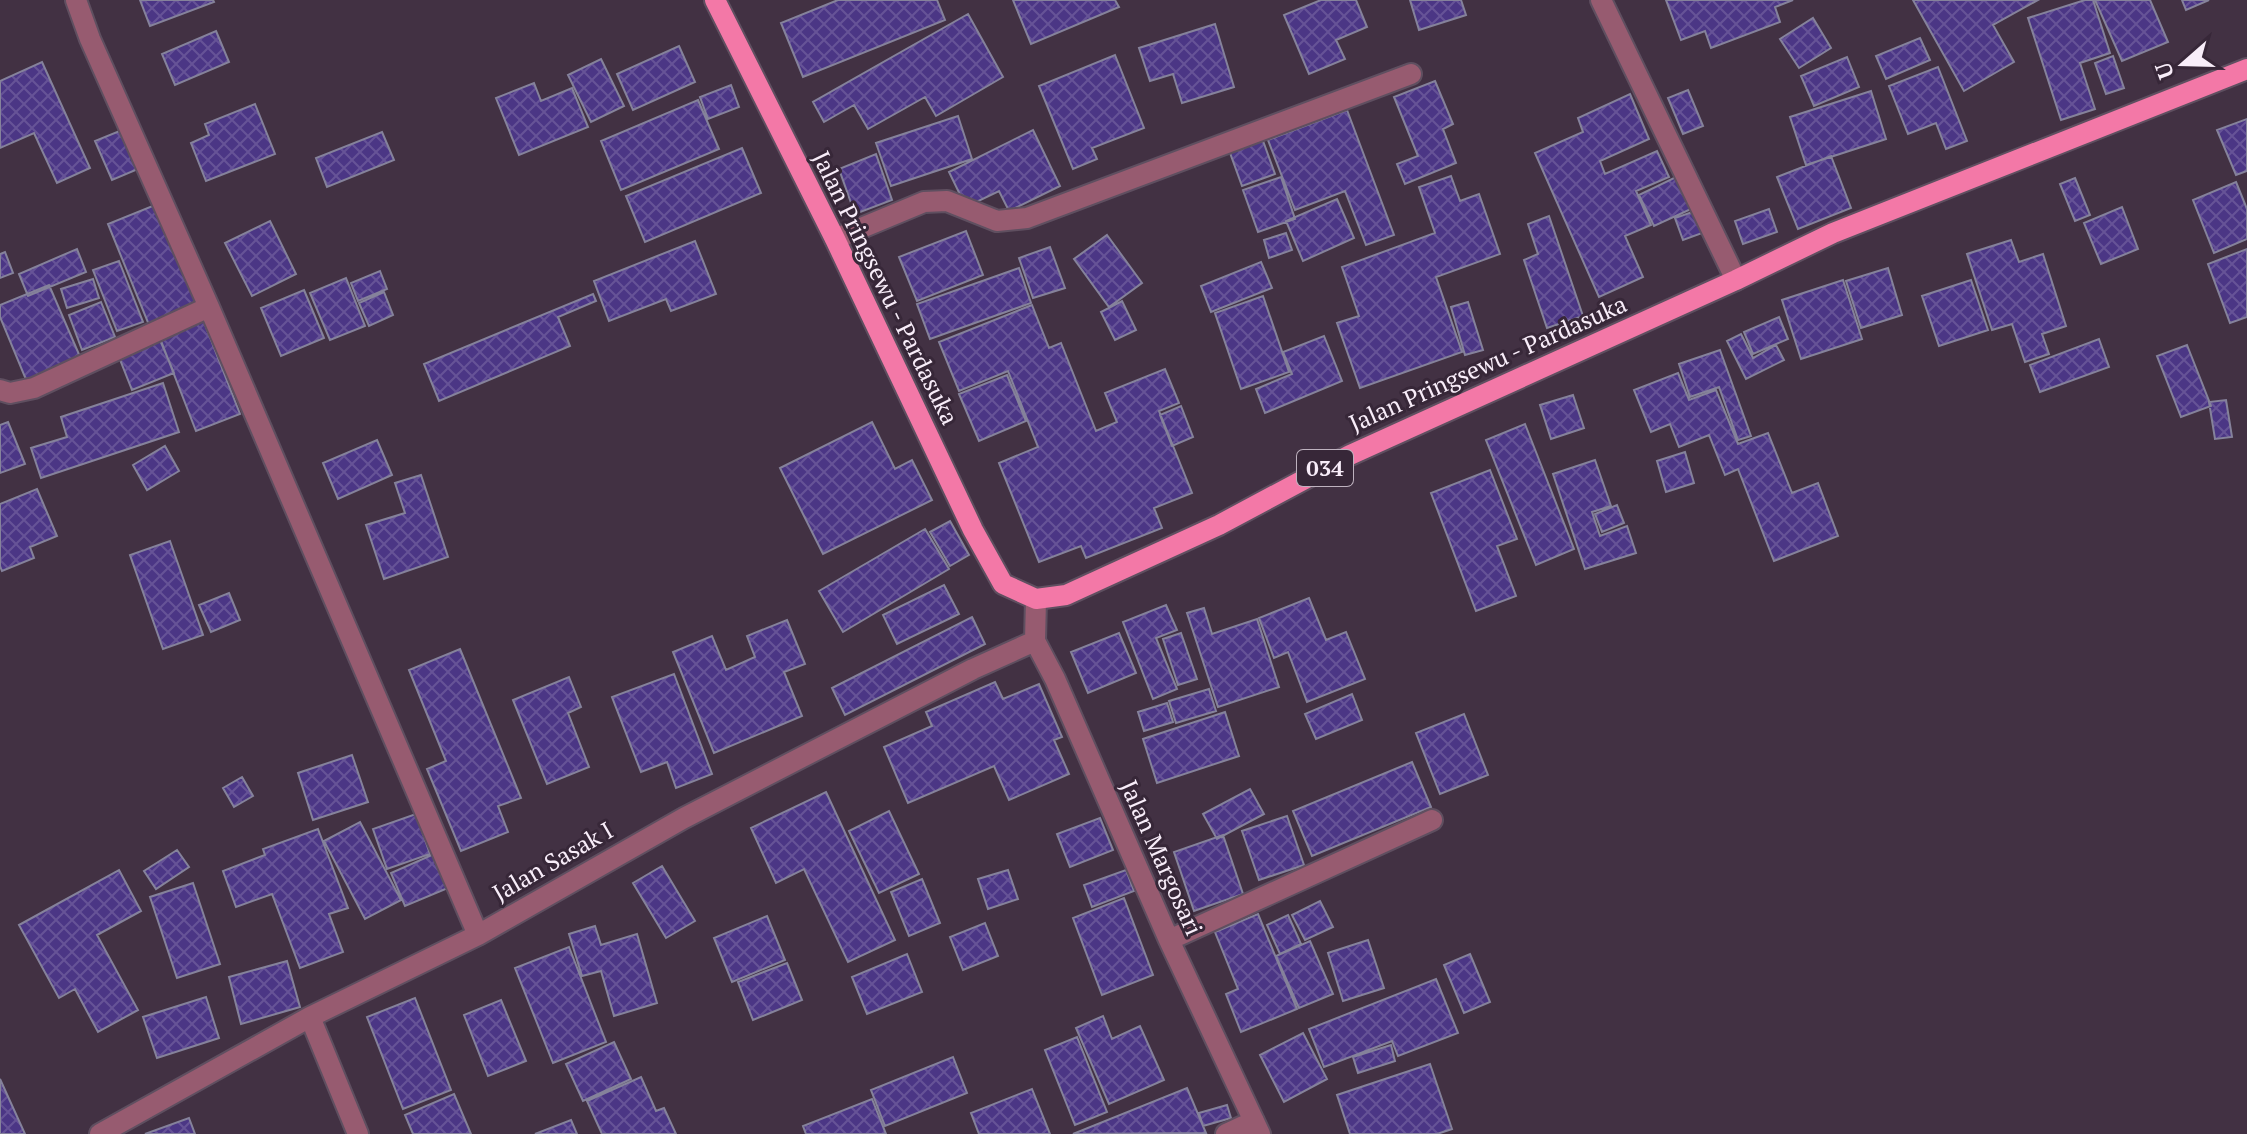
<svg xmlns="http://www.w3.org/2000/svg" width="2247" height="1134" font-family="'PT Serif',serif">
<style>
.building{fill:url(#building-cross-hatch);stroke:#85829b;stroke-width:2}
.lines{fill:none;stroke-linecap:round;stroke-linejoin:round}
.minor-casing{stroke:#5f4f60;stroke-width:24}
.major-casing{stroke:#5f4f60;stroke-width:24}
.minor{stroke:#975b70;stroke-width:20}
.major{stroke:#f378a7;stroke-width:20}
.labels{text-anchor:middle;stroke-width:6;stroke-linejoin:round;paint-order:stroke}
.shield{fill:#372738;stroke:#beb2bf;stroke-width:2}
.shield-label{font-size:22px;font-weight:bold;fill:#f8edf9}
.street-label{font-size:24px;fill:#f8edf9;stroke:#372738}
</style>
<defs>
<pattern id="building-cross-hatch" width="8" height="8" patternUnits="userSpaceOnUse" patternTransform="scale(2)"><rect width="8" height="8" fill="#4b3685"/><path d="M0 0l8 8M0 8l8-8" fill="none" stroke="#665397"/></pattern>
</defs>
<rect width="100%" height="100%" fill="#423143"/>
<path class="building" d="M140,0H213L214,2L150,26Z
M838,0H937L945,20L803,77L781,23Z
M1013,0H1115L1119,7L1031,44Z
M1321,0H1356L1367,27L1336,40L1345,59L1309,74L1284,15Z
M1410,0H1461L1466,15L1419,30Z
M1666,0H1793L1775,7L1780,22L1711,48L1705,31L1681,40Z
M1913,0H2038L1993,25L2014,62L1964,91Z
M2085,0H2093L2110,53L2080,63L2095,109L2061,120L2028,18Z
M2095,0H2150L2168,42L2122,61Z
M2182,0H2209L2186,10Z
M968,14L1003,77L936,116L925,97L868,129L854,105L824,122L813,102Z
M1813,18L1831,48L1799,68L1780,39Z
M1215,24L1234,87L1182,103L1173,74L1150,81L1139,48Z
M216,31L229,62L175,85L162,54Z
M1920,38L1930,60L1886,79L1876,56Z
M679,46L695,82L633,110L617,74Z
M1115,55L1144,128L1092,148L1097,159L1073,169L1039,86Z
M2113,56L2124,88L2106,94L2095,63Z
M1847,57L1859,87L1814,106L1801,76Z
M601,59L624,106L591,122L568,75Z
M42,62L90,168L57,183L34,133L0,148V81Z
M1938,67L1967,141L1946,149L1936,123L1908,134L1889,86Z
M1435,81L1453,124L1443,129L1456,163L1405,184L1397,164L1418,156L1394,97Z
M534,83L541,101L572,88L588,127L519,155L496,98Z
M731,85L739,107L708,119L700,97Z
M1688,90L1703,126L1683,134L1668,98Z
M1871,91L1886,139L1806,165L1790,117Z
M1630,94L1649,139L1600,161L1605,174L1657,151L1669,177L1636,191L1651,225L1625,236L1643,277L1599,297L1535,153L1583,132L1578,118Z
M698,100L719,149L621,190L601,141Z
M255,104L275,154L206,181L191,143L209,135L205,124Z
M1347,110L1394,235L1366,245L1345,191L1295,210L1268,140Z
M958,116L972,159L891,186L876,143Z
M2247,119V171L2236,175L2217,130Z
M122,130L138,169L112,180L95,141Z
M1033,130L1060,186L1009,211L999,191L966,207L949,172Z
M382,132L394,160L327,187L316,158Z
M1262,138L1275,174L1242,186L1229,150Z
M742,148L761,193L645,242L626,196Z
M876,154L892,200L855,214L839,169Z
M1831,156L1851,208L1798,229L1777,177Z
M1451,176L1460,201L1479,194L1500,254L1436,277L1462,352L1360,388L1337,323L1359,316L1342,267L1435,233L1419,187Z
M1281,177L1295,219L1258,232L1243,190Z
M1676,177L1691,209L1654,226L1639,195Z
M2075,178L2090,215L2075,221L2060,184Z
M2236,182L2247,209V239L2214,253L2193,200Z
M1337,199L1354,238L1303,261L1286,221Z
M160,203L200,304L149,325L108,224Z
M2122,207L2138,249L2101,264L2084,223Z
M1769,209L1777,232L1743,244L1735,221Z
M1698,210L1705,232L1683,240L1675,218Z
M1549,216L1583,316L1547,328L1524,260L1538,254L1528,224Z
M270,221L296,274L252,296L225,243Z
M966,231L983,275L917,301L899,257Z
M1286,233L1292,250L1269,258L1264,240Z
M1107,235L1142,283L1109,307L1074,259Z
M2011,240L2019,262L2043,254L2066,326L2042,334L2049,354L2025,362L2012,324L1992,330L1967,254Z
M695,241L716,294L671,311L666,299L609,321L594,281Z
M1050,247L1065,288L1033,298L1019,258Z
M77,249L86,272L28,296L19,274Z
M2247,249V317L2230,323L2208,264Z
M5,252L13,273L0,278V254Z
M119,261L143,322L117,331L93,270Z
M1261,262L1272,288L1211,312L1201,286Z
M1019,268L1031,303L930,339L917,304Z
M1888,268L1902,315L1861,328L1846,281Z
M380,271L387,289L358,301L351,283Z
M346,278L365,326L330,340L310,293Z
M93,279L99,298L67,308L61,289Z
M1843,280L1862,339L1801,359L1782,300Z
M1971,280L1988,330L1939,346L1922,296Z
M49,285L81,359L27,382L0,317V305Z
M304,290L324,338L281,356L261,308Z
M384,292L393,315L369,326L359,303Z
M593,294L596,301L558,317L570,346L439,401L424,364Z
M1263,296L1289,372L1241,389L1215,313Z
M1122,301L1136,330L1115,340L1101,312Z
M101,302L115,337L82,350L69,315Z
M1468,302L1483,350L1465,355L1451,307Z
M1032,305L1049,348L1061,343L1096,431L1117,422L1105,393L1165,369L1179,403L1159,411L1192,493L1154,508L1162,528L1086,558L1081,546L1039,562L999,463L1038,447L1008,371L959,391L939,342Z
M202,317L240,414L196,431L158,333Z
M1779,317L1788,339L1753,354L1744,332Z
M1741,334L1753,358L1776,345L1784,360L1746,379L1727,341Z
M1324,336L1342,381L1265,413L1256,389L1292,374L1283,352Z
M2099,339L2109,367L2040,392L2030,365Z
M160,340L174,373L132,390L119,357Z
M2187,345L2211,406L2181,417L2157,356Z
M1720,350L1751,436L1738,440L1719,387L1690,397L1679,364Z
M1678,373L1689,400L1716,390L1738,444L1768,433L1792,493L1818,483L1838,536L1774,561L1738,469L1725,475L1709,435L1679,447L1670,424L1651,432L1634,390Z
M1007,375L1026,421L979,441L959,394Z
M163,383L179,432L41,478L31,448L67,437L61,417Z
M1573,395L1584,428L1551,439L1540,405Z
M2226,400L2232,437L2215,439L2209,402Z
M1181,406L1193,437L1172,446L1160,415Z
M8,422L25,464L0,473V425Z
M872,422L895,469L912,460L932,500L823,554L780,468Z
M1525,424L1574,549L1536,565L1486,440Z
M377,440L392,475L338,499L323,463Z
M165,446L179,471L147,490L133,465Z
M1685,452L1694,483L1666,492L1657,461Z
M1595,460L1611,506L1592,512L1600,536L1627,526L1636,553L1585,569L1553,474Z
M1490,470L1517,539L1497,546L1516,596L1476,611L1431,493Z
M421,475L448,557L384,579L366,525L405,513L395,483Z
M37,489L57,536L30,547L34,558L2,571L0,566V504Z
M1617,505L1624,523L1602,532L1595,514Z
M950,521L969,555L950,566L930,532Z
M925,529L949,569L843,632L819,591Z
M170,541L203,635L163,649L130,555Z
M944,585L959,614L897,644L883,615Z
M229,593L240,620L211,632L199,605Z
M1309,598L1326,640L1346,632L1365,679L1307,702L1288,652L1274,658L1259,618Z
M1166,605L1177,630L1156,638L1177,689L1153,699L1123,622Z
M1204,608L1212,634L1257,619L1279,687L1218,707L1187,613Z
M972,617L985,644L845,715L832,688Z
M787,620L805,664L784,672L802,716L714,753L673,652L712,636L726,670L755,657L747,636Z
M1119,633L1136,673L1088,693L1071,652Z
M1181,633L1197,679L1178,685L1163,639Z
M460,649L521,798L498,806L508,832L461,851L427,769L446,761L409,670Z
M674,674L712,774L676,788L667,762L641,772L612,697Z
M569,677L581,707L568,713L589,767L547,784L513,700Z
M995,682L1003,699L1039,684L1062,737L1054,740L1069,774L1009,800L994,766L908,803L884,747L932,726L926,712Z
M1209,689L1216,711L1176,723L1169,701Z
M1352,694L1362,720L1316,739L1305,714Z
M1167,703L1173,722L1144,731L1138,712Z
M1225,712L1239,756L1157,783L1143,739Z
M1464,714L1488,775L1440,794L1416,733Z
M352,755L368,802L313,820L298,773Z
M1412,762L1431,807L1312,856L1293,811Z
M242,777L253,796L234,807L223,788Z
M1250,789L1264,814L1217,839L1203,814Z
M826,792L895,940L848,962L804,869L776,883L751,828Z
M889,811L919,874L879,893L849,831Z
M416,814L430,854L387,869L373,829Z
M1287,816L1304,865L1259,880L1242,831Z
M1100,818L1113,850L1070,867L1057,834Z
M360,822L401,900L365,919L324,841Z
M318,829L348,908L329,914L343,952L300,968L272,894L236,907L223,871L265,855L263,849Z
M1223,835L1243,894L1194,911L1174,852Z
M177,850L189,867L156,889L144,871Z
M434,854L448,888L405,906L391,873Z
M662,866L695,921L666,938L633,883Z
M119,870L141,911L97,935L138,1010L98,1032L75,989L59,998L19,925Z
M1008,870L1018,899L988,909L978,879Z
M1126,870L1134,891L1092,907L1084,885Z
M922,879L940,923L909,936L891,892Z
M193,883L220,964L177,978L150,897Z
M1124,898L1153,975L1102,995L1073,918Z
M1320,901L1333,927L1305,940L1292,915Z
M1258,914L1297,1009L1241,1032L1226,994L1238,989L1215,932Z
M1288,915L1301,944L1280,954L1267,925Z
M767,916L785,960L732,982L714,938Z
M985,923L998,956L963,970L950,937Z
M595,926L601,945L637,934L657,1003L614,1016L601,971L582,976L569,934Z
M1368,940L1384,988L1343,1001L1328,953Z
M1310,941L1333,994L1299,1008L1276,956Z
M569,947L606,1042L553,1063L515,968Z
M907,954L922,992L867,1014L852,977Z
M1470,954L1490,1002L1464,1013L1444,965Z
M287,961L300,1007L241,1024L229,977Z
M787,963L802,1000L753,1020L738,982Z
M1436,979L1458,1033L1398,1056L1392,1041L1324,1067L1309,1029Z
M206,997L219,1038L157,1058L143,1017Z
M415,998L451,1090L403,1109L367,1017Z
M501,1000L526,1061L488,1076L464,1015Z
M1103,1016L1112,1039L1140,1026L1164,1080L1109,1104L1076,1028Z
M1303,1033L1327,1079L1284,1102L1260,1055Z
M1077,1037L1107,1112L1075,1125L1045,1050Z
M614,1042L631,1079L583,1101L566,1064Z
M1391,1045L1395,1061L1358,1073L1353,1057Z
M953,1057L967,1093L885,1126L871,1090Z
M1430,1064L1452,1129L1437,1134H1350L1337,1095Z
M641,1077L656,1111L664,1108L676,1134H602L587,1101Z
M0,1079L25,1134H0Z
M1187,1088L1206,1133L1073,1134Z
M1032,1089L1050,1134H979L971,1113Z
M454,1094L471,1134H413L405,1115Z
M872,1099L886,1134H806L803,1126Z
M1227,1105L1231,1118L1203,1126L1199,1113Z
M189,1118L195,1134H145Z
M571,1120L577,1134H535Z"/>
<g class="lines">
<defs>
<path id="minor" d="M76,0L90,39L209,307L478,935
M1601,0L1736,280
M835,239L924,202L947,201L997,221L1027,218L1411,74
M0,390L10,393L34,388L209,307
M1036,599L1035,641L1055,679L1169,940L1260,1134
M1169,940L1432,820
M310,1017L358,1134
M100,1134L310,1017L478,935L684,818L973,669L1035,641
M1226,1134L1254,1121"/>
<path id="major" d="M715,0L835,239L973,530L1003,584L1036,599L1066,595L1219,525L1350,455L1736,280L1833,233L2247,69"/>
</defs>
<use href="#minor" class="minor-casing"/>
<use href="#major" class="major-casing"/>
<use href="#minor" class="minor"/>
<use href="#major" class="major"/>
</g>
<g class="labels">
<rect class="shield" x="1297" y="450" width="56" height="36" rx="6"/>
<g class="shield-label">
<text x="1325" y="476">034</text>
</g>
<g class="street-label">
<text transform="translate(885 288) rotate(64)" y="8">Jalan Pringsewu - Pardasuka</text>
<text transform="translate(1488 364) rotate(-24)" y="8">Jalan Pringsewu - Pardasuka</text>
<text transform="translate(1161 858) rotate(66)" y="8">Jalan Margosari</text>
<text transform="translate(553 862) rotate(-30)" y="8">Jalan Sasak I</text>
</g>
</g>
<g transform="translate(2183 64) rotate(250)" stroke="#372738" stroke-width="6" paint-order="stroke">
<path d="M0-6L14 30L0 20L-14 30Z" fill="#f8edf9"/>
<text y="-12" font-size="22" font-weight="bold" text-anchor="middle" fill="#f8edf9">U</text>
</g>
</svg>
